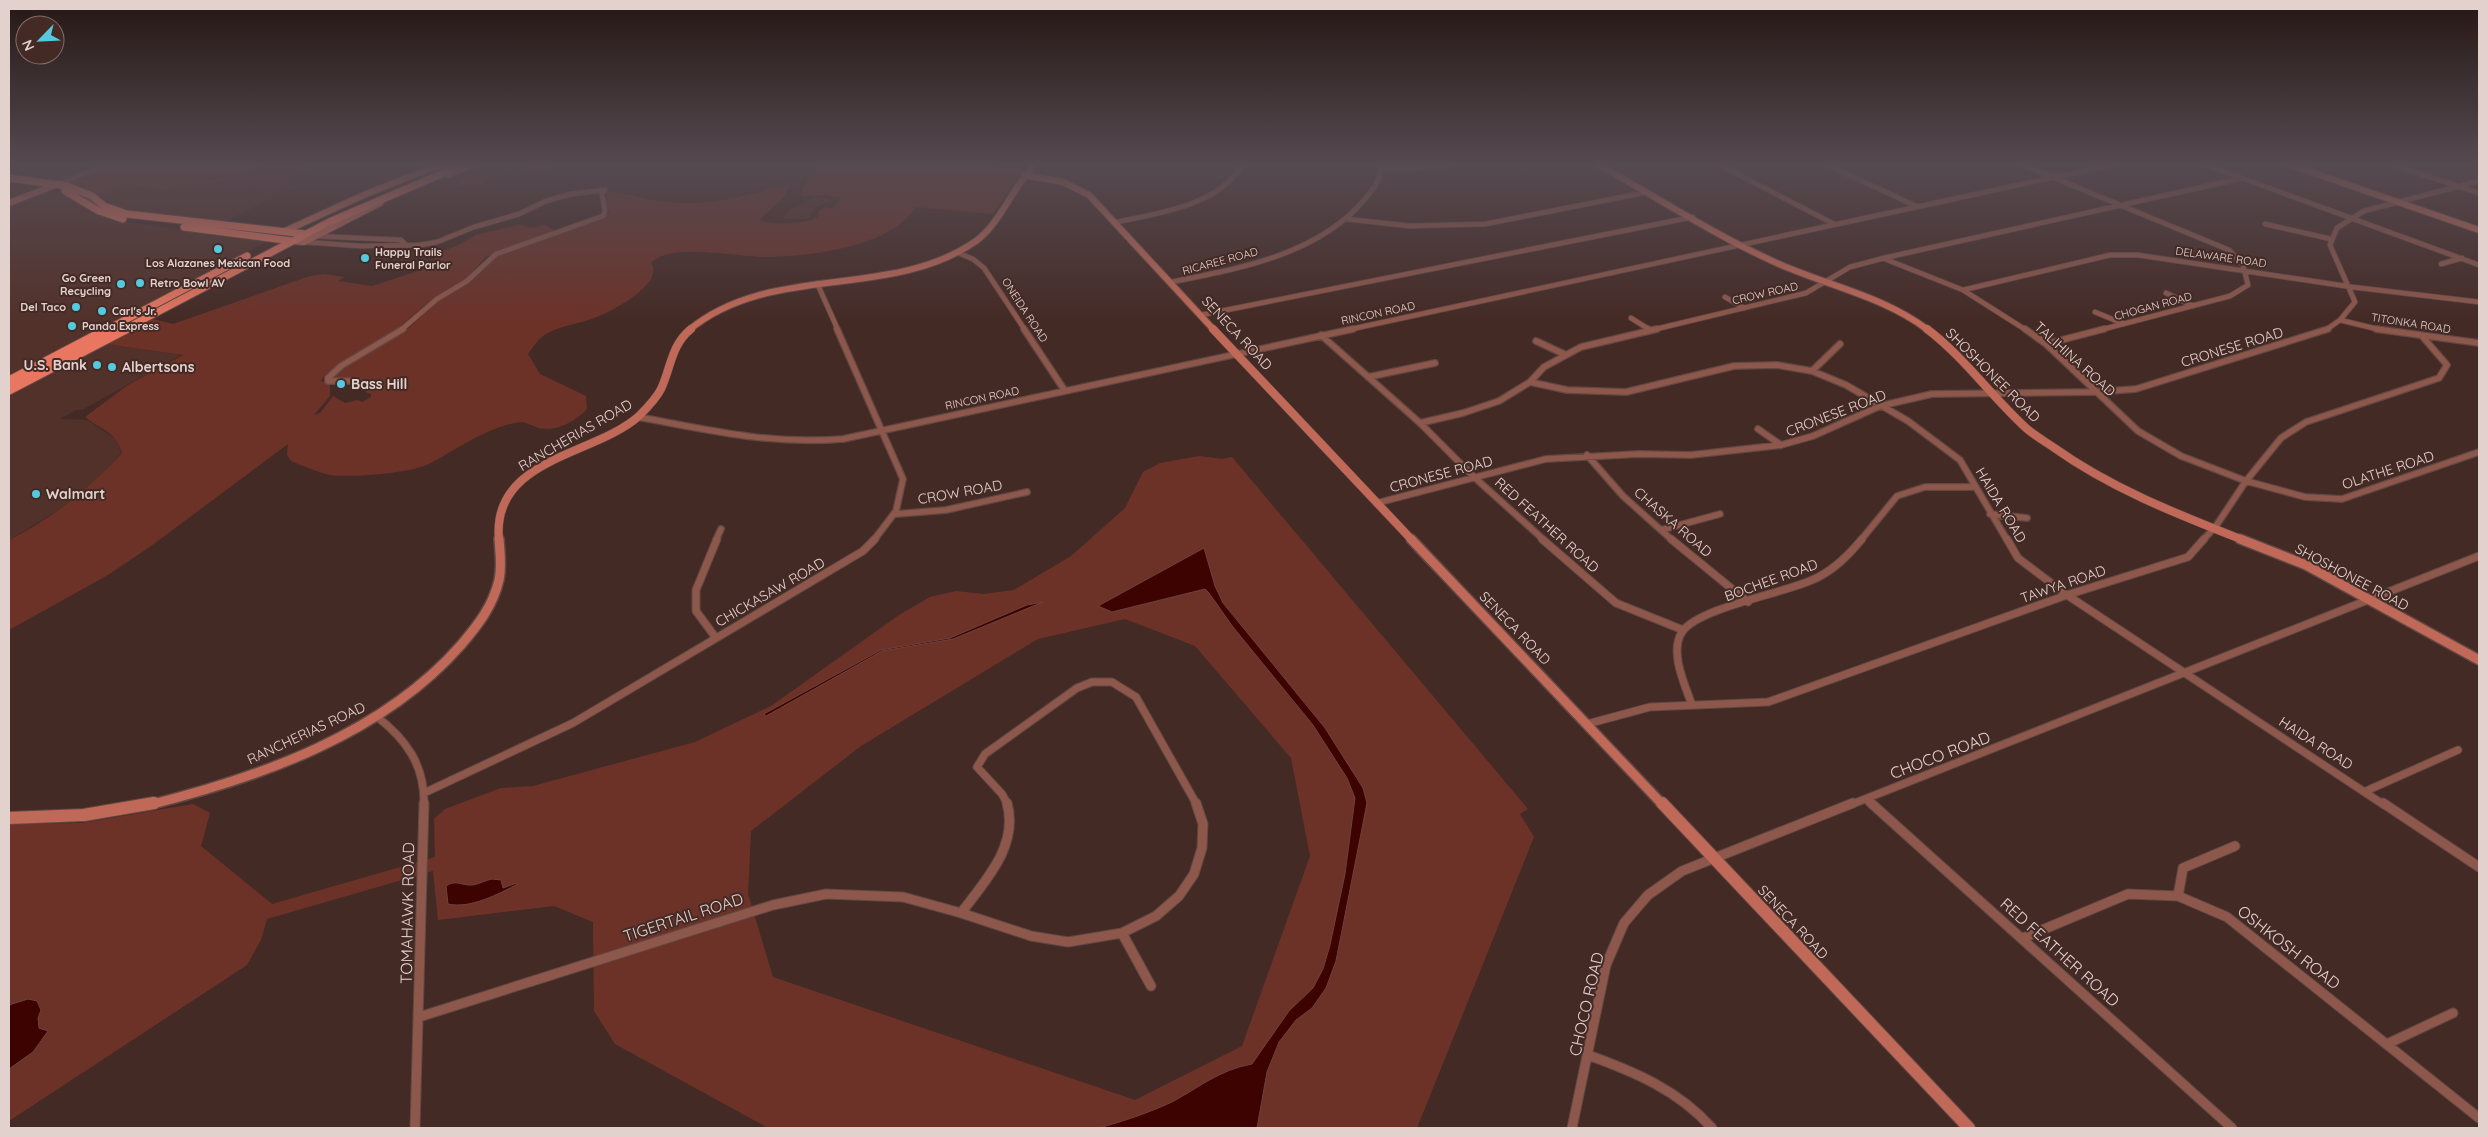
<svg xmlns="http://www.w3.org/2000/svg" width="2488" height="1137" font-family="Quicksand,sans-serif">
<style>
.built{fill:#52312a}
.green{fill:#6c3228;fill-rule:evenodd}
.water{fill:#3c0300;stroke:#6e413e}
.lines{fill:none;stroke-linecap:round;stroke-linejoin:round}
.street-far3-casing{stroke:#614843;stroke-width:6}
.street-far2-casing{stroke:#614843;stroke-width:8}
.street-far1-casing{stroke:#614843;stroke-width:9}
.street-casing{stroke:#614843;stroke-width:11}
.secondary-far3-casing{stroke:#614843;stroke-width:8}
.secondary-far2-casing{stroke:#614843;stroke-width:9}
.secondary-far1-casing{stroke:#614843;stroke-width:12}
.secondary-casing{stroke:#614843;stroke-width:14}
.primary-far1-casing{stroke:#614843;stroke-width:9}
.primary-casing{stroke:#614843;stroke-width:11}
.street-far3{stroke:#8e574b;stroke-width:4.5}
.street-far2{stroke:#8e574b;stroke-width:5.5}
.street-far1{stroke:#8e574b;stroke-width:7}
.street{stroke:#8e574b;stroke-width:9}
.secondary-far3{stroke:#c16958;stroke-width:6}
.secondary-far2{stroke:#c16958;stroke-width:8}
.secondary-far1{stroke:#c16958;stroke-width:9}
.secondary{stroke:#c16958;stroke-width:12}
.primary-far1{stroke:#e87661;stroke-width:7}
.primary{stroke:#e87661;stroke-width:9}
.poi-dot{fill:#55cadf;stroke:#442a25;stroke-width:2}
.labels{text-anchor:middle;stroke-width:4;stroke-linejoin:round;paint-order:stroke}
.far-poi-label{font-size:11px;font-weight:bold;fill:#e3d1ce;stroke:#442a25;text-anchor:start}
.far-street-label{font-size:11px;fill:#e3d1ce;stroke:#442a25}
.street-label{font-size:14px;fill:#e3d1ce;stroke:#442a25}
.poi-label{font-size:14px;font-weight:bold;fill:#e3d1ce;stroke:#442a25;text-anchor:start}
.near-street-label{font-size:16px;fill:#e3d1ce;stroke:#442a25}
</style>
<rect width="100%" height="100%" fill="#442a25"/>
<path class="built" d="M264,163H317L303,169L308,171L281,184L296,186L227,221L129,211L115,206L99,194L108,189L124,185L165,190L175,186L185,187L222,182Z
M9,185L58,192L71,197L91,213L112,220L266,242L9,375Z
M814,197L827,198L831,201L814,208L809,219H783L789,210Z
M105,344L181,355L82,410H76L60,419L87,420L95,425L117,440L121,453L98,479L65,506L9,540V396Z"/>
<path class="green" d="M113,163H264L221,182L185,187L175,186L165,190L124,185L97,195L67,183Z
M818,163H951L1023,169L993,214L915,207C894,247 806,257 765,257C737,257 670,242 651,263C665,283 613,311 597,317C580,324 562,325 546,334C538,339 533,347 528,354L540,374L586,396L587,409C576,421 554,434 536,427C527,424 525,421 515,423C484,429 456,450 429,464C411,473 351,478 330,475C317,472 303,466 291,461L287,455L288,444L151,546L108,575L9,630V540C53,518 89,489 122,453C115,430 101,430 85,417L128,385L183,355L105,344L153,319L173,324L310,276L325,274L344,277L338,281L372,286L437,265L438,260L429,256L456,246L476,235L518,225L532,228L545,225L555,231L486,257L464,281L425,305L396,330L325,375L321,381L330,384V396L314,415L320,413L333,396L345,403L357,400L362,402L371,397V394L365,392L368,389L363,386V380C352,375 342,382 331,378L339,370L410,327L438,301L497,256L606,216L609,212L606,203L607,191C632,194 655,203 680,203C717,205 754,193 790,184L784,197L760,219C767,227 809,223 818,217L819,211L825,207L833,209L841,197L825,195L801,196V191Z
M531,164L556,165L544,174L519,173Z
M467,175H493L483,184L456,185Z
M1199,456L1222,459L1232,457L1528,809L1520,814L1534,837L1417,1128H768L615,1044L594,1011L593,922L554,906L438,920L433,871L267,919L261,940L247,965L9,1121V824L81,823L193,804L210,813L201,846L272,904L435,857L434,819L445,809L501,788L533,786L695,742L771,706L899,615L930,597L956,591L983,594L1014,590L1071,556L1125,508L1143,472L1160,463ZM1125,619L1195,646L1291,758L1310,856L1242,1046L1135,1100L773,977L748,894L751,831L861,746L1038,639Z"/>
<path class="water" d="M1204,548L1215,586L1223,603L1325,728L1363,788L1367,803L1336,961L1326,988L1312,1008L1296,1020L1279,1042L1267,1072L1257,1128H1099C1124,1121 1148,1113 1172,1102C1200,1087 1219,1070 1252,1064L1289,1011L1313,988L1323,969L1330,945L1345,874L1355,798L1347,778L1313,725L1233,627L1209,593L1205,589L1112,612L1098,606Z
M1043,602L953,639L882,651L766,716L764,714L881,650L950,638L1027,605Z
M492,879L501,880L503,888L517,883L518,884C498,894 471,909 448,904L446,886C456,879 462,886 473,885C479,884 486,880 492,879Z
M28,999L37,1001L41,1010L38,1018L39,1028L48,1031L33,1052L9,1069V1005Z"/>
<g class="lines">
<defs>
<path id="street-far3" d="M414,163L433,167
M1716,163L1834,224
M1823,163L1916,206
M1917,163H1929
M2018,163L2229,250L2243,265L2248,285L2230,296L2100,330
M2201,163L2479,265
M2388,163L2479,193
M1382,168H1416L1465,163
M58,184L111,163
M1346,219L1410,226L1485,224L1648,192
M1117,222C1160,213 1221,205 1243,163
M2265,224L2331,239
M315,236L401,240L407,246
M304,242L361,246L420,245L437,242L474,227L519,214L546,201L571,194L605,190L602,194L605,211L603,216L496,254L467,281L437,299L401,330
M956,252L973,259L984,268L1025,330
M1885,259L1963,290L2026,330
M2441,264L2462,258
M1171,282C1237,269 1318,255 1364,200C1373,190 1382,178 1381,163
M817,283L838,330
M1963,290L2110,255H2138L2352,287L2479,302
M2166,293L2193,306
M1725,297L1744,308
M2095,312L2124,324
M1201,315L1693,217
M1631,318L1650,330
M2340,320L2381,330
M1347,330L2120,163
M1652,330L1806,293L1850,267L1884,258L2243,178
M2326,330L2340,320L2355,302L2330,245L2337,228L2364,211L2479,181"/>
<path id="street-far2" d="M837,329L903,479L896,511L874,540
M1024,329L1065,391
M1648,329L1650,330
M2025,329L2046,344L2138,431L2181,456L2246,481L2305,497L2342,499L2479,452
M2376,329L2479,343
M1321,335L1420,423L1474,477L1544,540
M1536,341L1564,354
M2046,344L2104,329
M1812,371L1840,344
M1368,377L1435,363
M1530,382L1567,390L1626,392L1734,366L1777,365L1812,371L1846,385L1908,421L1960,460L2007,540
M357,386L359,382L355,381H328V378L341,366L403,329
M638,417C710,430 769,445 843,439L1353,329
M1420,423L1463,413L1499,401L1530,382L1544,367L1581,347L1657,329
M1758,429L1781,445
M1587,455L1623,496L1672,540
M1377,503L1546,459L1639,454L1691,455L1781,445L1813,436L1880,406L1932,394L2095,392L2136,389L2328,329
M896,514L946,510L1027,492
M1990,514L2027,518
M1661,530L1720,514
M716,540L721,529
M1861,540L1897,496L1925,487H1975
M2203,540L2216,526L2246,481L2281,438L2306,422L2439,378L2447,365L2422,336"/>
<path id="street-far1" d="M1542,539L1616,603L1683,630
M1671,539L1748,602
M2007,539L2018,558L2067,595L2384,805
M716,638L696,611V590L717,539
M1692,705C1685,685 1669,652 1682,632C1698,608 1784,593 1812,580C1833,571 1848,556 1862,539
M376,716C406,739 425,765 424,805
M1587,724L1650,707L1768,702L2067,595L2188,557L2204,539
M2366,791L2458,750
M424,793L573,723L863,551L875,539
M1866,799L1872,805
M1008,805L1002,794L977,767L985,754L1077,688L1092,682H1112L1136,697L1197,805
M1850,805L2479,556"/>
<path id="street" d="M1007,803C1019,846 985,881 961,913L1031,936L1068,942L1122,933L1156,916L1179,896L1194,874L1202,848L1203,824L1196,803
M1871,803L2232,1128
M2383,803L2479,867
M2178,896L2183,868L2235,846
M1122,933L1151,986
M2023,938L2128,894L2178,896L2227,917L2479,1118
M419,1017L773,905L826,894L903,897L961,913
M2387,1044L2453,1013
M1588,1055C1635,1072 1678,1090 1712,1128
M415,1128L424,803
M1572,1128L1606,965L1624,923L1648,895L1682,871L1853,803"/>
<path id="secondary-far3" d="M1596,163C1656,197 1716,236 1779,264C1829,286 1885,297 1928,330
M2285,163L2479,230
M448,175L477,163
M1024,175L1063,182L1089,195L1214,330
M9,203L58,184
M283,232L366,194L444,163
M292,241L304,242L380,203
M689,330C771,262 890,301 976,241C1000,224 1013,186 1036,163"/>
<path id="secondary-far2" d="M1213,329L1412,540
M1927,329C1964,357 1991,396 2026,428C2034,435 2044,441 2053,447C2112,489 2177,514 2243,540
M499,540C491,458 594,456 639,416C647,408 656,399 661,389C671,368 671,345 691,329"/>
<path id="secondary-far1" d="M1411,539L1663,805
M2240,539L2306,565L2479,660
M149,805C261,777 383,734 461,645C478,625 493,606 499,580C502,566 500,553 499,539"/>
<path id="secondary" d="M1662,803L1969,1128
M9,818L84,815L154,803"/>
<path id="primary-far1" d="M9,178L67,186L92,196L104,206L127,214L305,234
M65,191L99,211L123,219
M184,227L292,241
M106,330L247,256
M123,330L329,222L467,163"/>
<path id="primary" d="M9,381L108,329
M9,390L126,329"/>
</defs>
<use href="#street-far3" class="street-far3-casing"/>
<use href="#street-far2" class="street-far2-casing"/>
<use href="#street-far1" class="street-far1-casing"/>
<use href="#street" class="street-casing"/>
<use href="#secondary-far3" class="secondary-far3-casing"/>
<use href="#secondary-far2" class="secondary-far2-casing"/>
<use href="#secondary-far1" class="secondary-far1-casing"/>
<use href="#secondary" class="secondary-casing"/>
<use href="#primary-far1" class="primary-far1-casing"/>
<use href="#primary" class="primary-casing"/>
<use href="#street-far3" class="street-far3"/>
<use href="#street-far2" class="street-far2"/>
<use href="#street-far1" class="street-far1"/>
<use href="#street" class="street"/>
<use href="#secondary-far3" class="secondary-far3"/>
<use href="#secondary-far2" class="secondary-far2"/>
<use href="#secondary-far1" class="secondary-far1"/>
<use href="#secondary" class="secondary"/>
<use href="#primary-far1" class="primary-far1"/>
<use href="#primary" class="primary"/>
</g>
<linearGradient id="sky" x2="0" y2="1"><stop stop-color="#251714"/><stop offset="0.51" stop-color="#564a51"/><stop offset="1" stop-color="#564a51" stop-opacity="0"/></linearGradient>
<rect width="2488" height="322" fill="url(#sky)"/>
<g class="poi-dot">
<circle cx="218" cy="249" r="5"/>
<circle cx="365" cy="258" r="5"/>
<circle cx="140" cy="283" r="5"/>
<circle cx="121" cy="284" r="5"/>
<circle cx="76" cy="307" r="5"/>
<circle cx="102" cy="311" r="5"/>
<circle cx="72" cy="326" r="5"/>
<circle cx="97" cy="365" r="5"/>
<circle cx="112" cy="367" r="5"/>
<circle cx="341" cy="384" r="5"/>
<circle cx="36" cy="494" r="5"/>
</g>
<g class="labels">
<g class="far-poi-label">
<text x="375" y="256">Happy Trails<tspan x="375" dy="13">Funeral Parlor</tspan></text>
<text x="218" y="267" text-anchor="middle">Los Alazanes Mexican Food</text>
<text x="111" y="282" text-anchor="end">Go Green<tspan x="111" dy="13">Recycling</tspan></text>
<text x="150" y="287">Retro Bowl AV</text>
<text x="66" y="311" text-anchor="end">Del Taco</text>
<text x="112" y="315">Carl's Jr.</text>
<text x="82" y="330">Panda Express</text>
</g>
<g class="far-street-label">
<text transform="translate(2221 257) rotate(8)" y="4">DELAWARE ROAD</text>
<text transform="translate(1220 261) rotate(-15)" y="4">RICAREE ROAD</text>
<text transform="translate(1765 293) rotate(-13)" y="4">CROW ROAD</text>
<text transform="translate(2153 306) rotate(-15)" y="4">CHOGAN ROAD</text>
<text transform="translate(1025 310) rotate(57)" y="4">ONEIDA ROAD</text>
<text transform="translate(1378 313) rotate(-12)" y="4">RINCON ROAD</text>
<text transform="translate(2411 323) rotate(9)" y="4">TITONKA ROAD</text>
<text transform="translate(982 398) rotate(-12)" y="4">RINCON ROAD</text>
</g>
<g class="street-label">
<text transform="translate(1237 333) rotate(47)" y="5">SENECA ROAD</text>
<text transform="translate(2232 347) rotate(-17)" y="5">CRONESE ROAD</text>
<text transform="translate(2075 359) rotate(42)" y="5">TALIHINA ROAD</text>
<text transform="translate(1993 375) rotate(45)" y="5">SHOSHONEE ROAD</text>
<text transform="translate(1836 413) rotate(-21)" y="5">CRONESE ROAD</text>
<text transform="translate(575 435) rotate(-30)" y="5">RANCHERIAS ROAD</text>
<text transform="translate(2388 470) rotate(-18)" y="5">OLATHE ROAD</text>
<text transform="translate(1441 474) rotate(-15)" y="5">CRONESE ROAD</text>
<text transform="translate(960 492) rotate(-10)" y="5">CROW ROAD</text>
<text transform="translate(2001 505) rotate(59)" y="5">HAIDA ROAD</text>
<text transform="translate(1673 522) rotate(41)" y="5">CHASKA ROAD</text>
<text transform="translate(1547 525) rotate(42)" y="5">RED FEATHER ROAD</text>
<text transform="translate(2352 577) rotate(28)" y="5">SHOSHONEE ROAD</text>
<text transform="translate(1771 580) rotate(-20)" y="5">BOCHEE ROAD</text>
<text transform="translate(2063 584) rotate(-19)" y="5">TAWYA ROAD</text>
<text transform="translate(770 592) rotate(-30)" y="5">CHICKASAW ROAD</text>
<text transform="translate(1515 628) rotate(46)" y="5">SENECA ROAD</text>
<text transform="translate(306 733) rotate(-25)" y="5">RANCHERIAS ROAD</text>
<text transform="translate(2316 743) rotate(33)" y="5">HAIDA ROAD</text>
<text transform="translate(1793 922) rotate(47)" y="5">SENECA ROAD</text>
</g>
<g class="poi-label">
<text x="87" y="370" text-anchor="end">U.S. Bank</text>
<text x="122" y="372">Albertsons</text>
<text x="351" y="389">Bass Hill</text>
<text x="46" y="499">Walmart</text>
</g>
<g class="near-street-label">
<text transform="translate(1940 755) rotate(-21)" y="6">CHOCO ROAD</text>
<text transform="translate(407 913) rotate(-89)" y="6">TOMAHAWK ROAD</text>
<text transform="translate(683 917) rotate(-18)" y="6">TIGERTAIL ROAD</text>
<text transform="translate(2289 947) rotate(38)" y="6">OSHKOSH ROAD</text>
<text transform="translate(2060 952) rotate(42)" y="6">RED FEATHER ROAD</text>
<text transform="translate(1586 1004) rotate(-77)" y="6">CHOCO ROAD</text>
</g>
</g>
<rect width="2488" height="1137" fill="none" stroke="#e3d1ce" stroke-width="20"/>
<g transform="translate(40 40) rotate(246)"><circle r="24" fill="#442a25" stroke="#846d69"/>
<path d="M0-4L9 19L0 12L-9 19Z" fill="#55cadf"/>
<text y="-8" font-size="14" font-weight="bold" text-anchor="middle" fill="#e3d1ce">N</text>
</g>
</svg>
